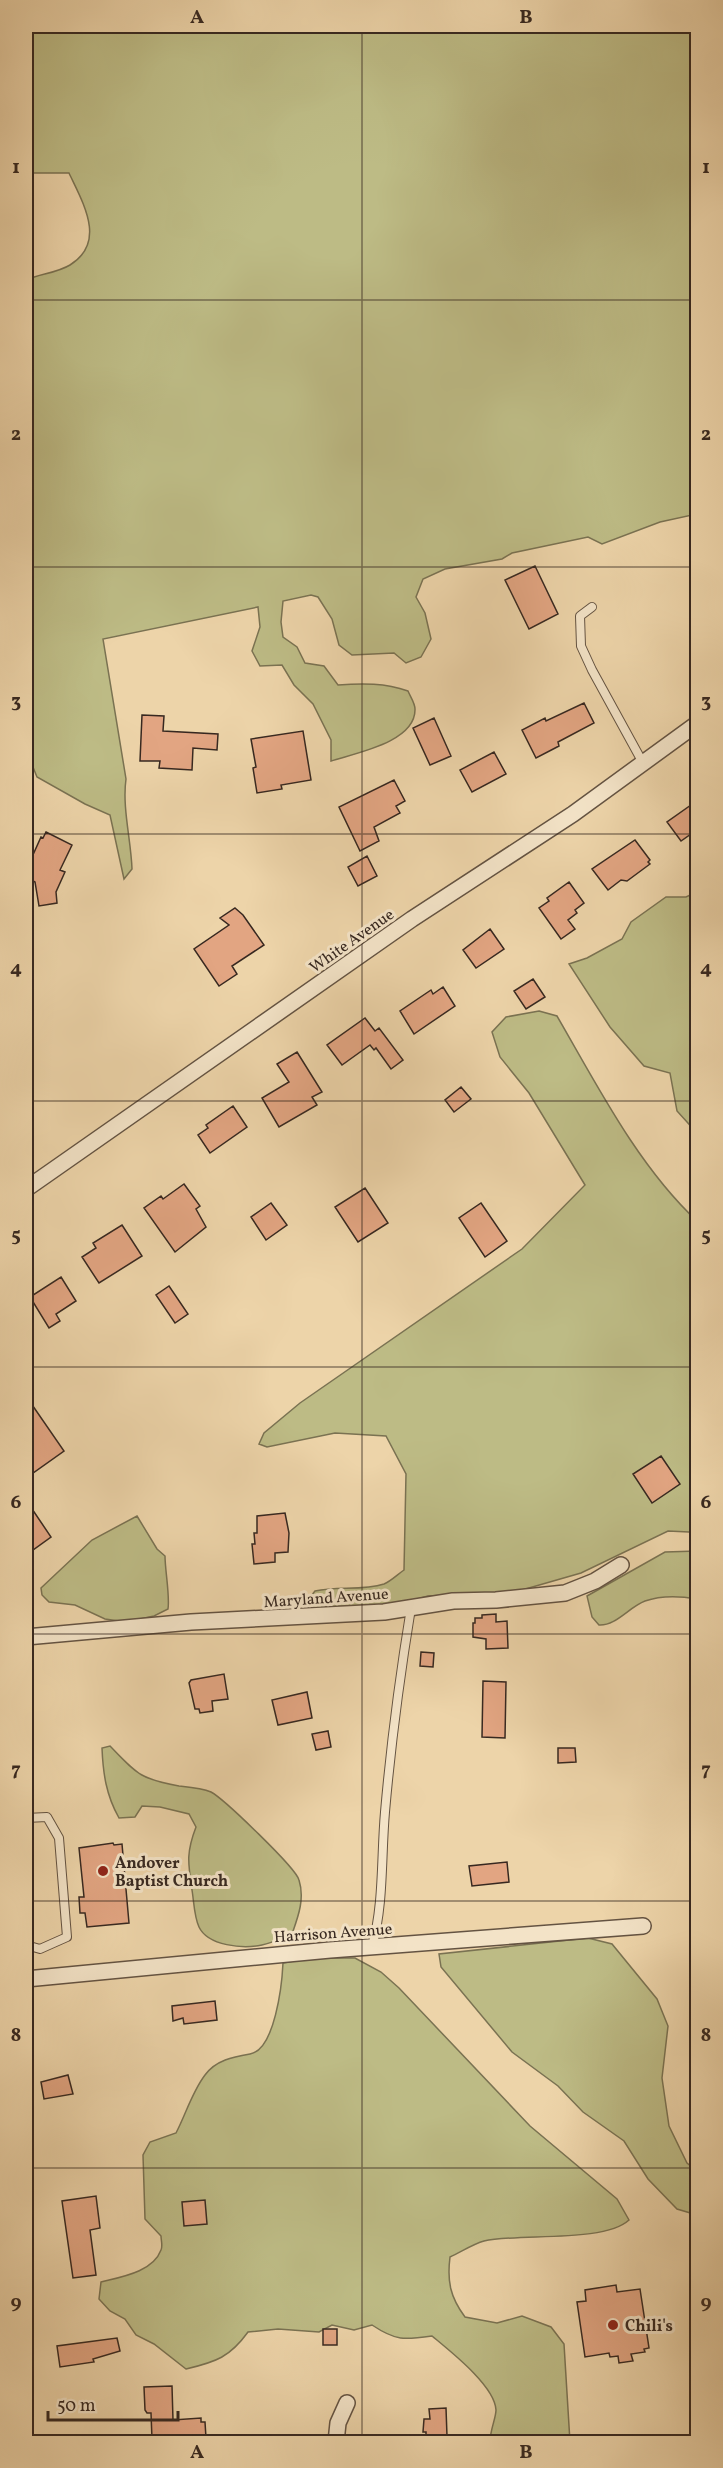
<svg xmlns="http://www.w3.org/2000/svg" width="723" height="2468" font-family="Vollkorn,serif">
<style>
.green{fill:#bdbb85;stroke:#7a7252;stroke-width:1.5}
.building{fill:#e2a582;stroke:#372820;stroke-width:1.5}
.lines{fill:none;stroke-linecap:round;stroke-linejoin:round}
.service-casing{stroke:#645342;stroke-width:10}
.minor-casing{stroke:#645342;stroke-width:18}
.service{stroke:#f3e3c7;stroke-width:8}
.minor{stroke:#f3e3c7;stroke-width:15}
.grid{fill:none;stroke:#372820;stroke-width:1.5;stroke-opacity:0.55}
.poi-dot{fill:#8f2418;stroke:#f3e3c7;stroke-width:2}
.labels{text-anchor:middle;stroke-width:6;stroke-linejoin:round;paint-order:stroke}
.street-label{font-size:16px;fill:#372820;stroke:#f3e3c7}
.poi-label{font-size:16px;font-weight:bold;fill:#372820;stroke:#f3e3c7;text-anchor:start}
.neatline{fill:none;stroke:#372820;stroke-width:2}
.grid-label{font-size:20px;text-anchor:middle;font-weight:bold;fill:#372820}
</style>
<rect width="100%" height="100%" fill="#edd4a9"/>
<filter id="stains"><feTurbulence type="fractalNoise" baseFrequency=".00333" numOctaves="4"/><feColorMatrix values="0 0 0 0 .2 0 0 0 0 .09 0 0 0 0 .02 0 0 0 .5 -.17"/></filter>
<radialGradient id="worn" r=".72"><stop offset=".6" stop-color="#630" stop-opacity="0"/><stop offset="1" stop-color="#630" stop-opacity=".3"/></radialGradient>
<path class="green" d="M26,26H697V514L660,522L602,544L588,537L512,553L502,559L445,569L423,579L416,597L425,613L431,639L421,657L406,663L394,653L352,655L339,645L332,619L318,597L311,595L283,601L281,622L283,637L297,647L305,663L324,666L338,685C363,683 385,683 408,691C410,696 415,703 415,709C416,742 356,753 331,761V740L313,704L294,685L282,665L260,666L252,651L260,627L258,607L103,639L126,779C122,807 131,840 132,869L124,879L110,815L85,804L37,777L26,750V280C39,274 57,273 70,265C107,242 83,203 69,173H26Z
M697,892V1133L677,1111L670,1073L644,1066L610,1027L569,964L587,958L622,939L631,922L666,897H686Z
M539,1011L557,1016C597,1085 638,1166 697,1221V1536L689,1532L668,1531L581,1573L515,1592L428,1596L395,1605L324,1612L313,1608L308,1600L315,1591C338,1586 362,1591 384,1584C391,1581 398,1574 404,1570L406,1474L386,1436L335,1433L267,1447L259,1444L264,1433L300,1403L522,1249L585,1185L529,1093L500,1057L492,1032L506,1017Z
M137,1516L157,1549L165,1556C165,1570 170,1596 168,1609L154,1616L126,1622L105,1619L75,1605L49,1602L42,1595L41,1588L92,1540Z
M697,1551V1599C680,1596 662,1595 645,1601C629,1607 616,1626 599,1625L592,1617L587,1596L665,1552Z
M110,1746C137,1774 140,1779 179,1786C189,1787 202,1788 211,1792C224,1799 296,1868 299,1880C305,1899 298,1917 292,1934C282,1938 272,1943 262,1945C243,1949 208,1946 199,1927C194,1916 194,1902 192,1890C188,1863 186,1853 196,1827L189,1814L160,1807L142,1806L135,1817L119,1818C106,1795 103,1773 102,1748Z
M588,1938L612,1944L657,1999L668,2026L662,2078L669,2126L687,2163L697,2171V2215L677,2209L648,2179L624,2141L583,2112L558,2086L512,2052L441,1967L439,1954Z
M311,1958H355L381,1972L399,1988L530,2126L617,2199L629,2220C604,2243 520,2233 484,2241C473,2244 461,2252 450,2257C447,2281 450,2297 465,2317L497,2323L522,2316L551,2327L564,2344L570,2442H490C490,2430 496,2418 496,2410C495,2386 450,2351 432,2336C404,2340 396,2341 372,2325L354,2330L332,2325L319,2332L278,2329L248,2332C230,2357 216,2362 186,2369L154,2344L136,2335L125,2319L110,2311L99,2299L101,2282C121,2277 153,2272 161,2250C163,2246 161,2240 161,2236L145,2219L143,2155L150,2142L176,2133C186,2114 192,2092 205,2075C216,2060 233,2057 250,2054C275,2050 282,1984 283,1963Z"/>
<path class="building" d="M535,566L558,614L529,629L505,580Z
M584,703L594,723L558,742L559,746L536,758L522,730L545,718L546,721Z
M142,715L164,716L163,731L218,734L217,750L193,748L192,770L159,768L160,761H140Z
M434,718L451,756L430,765L413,728Z
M303,731L311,780L281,785L282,789L257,793L253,768L256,767L251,739Z
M494,752L506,774L472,792L460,770Z
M394,780L405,801L396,806L400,813L374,827L379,841L360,851L339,807Z
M691,805L698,815V829L681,841L667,822Z
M46,832L72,845L60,870L65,872L56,892L57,903L39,906L35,882L26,877V854L32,857L41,837L43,838Z
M635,840L650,860L648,862L650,864L627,881L621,880L608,890L592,869Z
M367,856L377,876L358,886L348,867Z
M569,882L584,903L575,910L577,913L568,920L575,929L561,939L539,908L549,901L547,898Z
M235,908L243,915L264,945L232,966L237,974L219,986L194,949L229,925L220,918Z
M490,929L504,949L476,968L463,950Z
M533,979L545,997L526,1009L514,991Z
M443,987L455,1006L414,1034L400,1011L431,990L433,994Z
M365,1018L375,1031L379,1028L403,1060L391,1069L376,1048L374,1050L370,1045L342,1065L327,1045Z
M297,1052L322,1092L312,1097L317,1105L279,1127L262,1098L289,1082L277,1064Z
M461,1087L471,1099L454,1112L445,1100Z
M233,1106L247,1127L210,1153L198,1135L208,1128L206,1125Z
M184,1184L200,1206L196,1209L206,1227L175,1252L144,1208L161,1196L163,1199Z
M365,1188L388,1223L358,1242L335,1207Z
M271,1203L287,1225L266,1240L251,1217Z
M481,1203L507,1241L485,1257L459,1218Z
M122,1225L142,1256L99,1283L82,1257L96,1248L93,1243Z
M61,1277L76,1301L56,1314L60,1321L49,1328L30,1297Z
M169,1286L188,1314L175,1323L156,1295Z
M26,1396L64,1451L26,1478Z
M661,1456L680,1484L652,1503L633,1474Z
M26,1500L51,1537L26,1555Z
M285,1513L289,1533L288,1552L275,1553V1562L254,1564L252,1544H255L254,1533H257V1516Z
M496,1614V1622L507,1621L508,1648L486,1649V1639L473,1637V1623H475V1618H482V1615Z
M421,1652L434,1653L433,1667L420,1666Z
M224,1674L228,1699L212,1701L213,1711L200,1713L199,1709H195L189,1683L191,1680Z
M483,1681L506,1682L505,1738L482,1737Z
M307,1692L312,1718L278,1725L272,1700Z
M328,1731L331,1747L316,1750L312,1734Z
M558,1748H575L576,1762L558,1763Z
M113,1843L114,1845L122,1844L129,1923L87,1927L85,1913H80L79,1897H84L79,1848Z
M507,1862L509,1882L472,1886L469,1866Z
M215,2001L217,2020L184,2024L183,2018L173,2021L172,2006Z
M68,2075L73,2094L44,2099L41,2082Z
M96,2196L100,2228L90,2230L96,2275L73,2278L62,2201Z
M205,2200L207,2224L184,2226L182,2202Z
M616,2285L617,2292L640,2289L649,2348L644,2349L645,2352L631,2354L633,2361L619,2363L618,2356L610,2357L609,2353L585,2357L577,2302L586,2301L585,2290Z
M323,2329H337V2345H323Z
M117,2338L120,2351L93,2359L94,2362L60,2367L57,2346Z
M172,2386L173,2420L201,2418V2422H205L206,2438L152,2439L151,2413H147L145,2410L144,2387Z
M446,2408L447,2436H426V2432H423L424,2419H430L429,2409Z"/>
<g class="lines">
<defs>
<path id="service" d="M592,607L580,616L581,646L592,670L643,763
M26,1818L47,1817L59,1838L67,1937L40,1949L26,1945
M372,1947C384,1904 381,1857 385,1812C391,1743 400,1675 411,1608"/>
<path id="minor" d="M26,1189L412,919L573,814L698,723
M26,1637L191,1622L384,1612L453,1601L496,1600L565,1593L595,1581L621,1565
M26,1979L330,1950L643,1926
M336,2442L338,2423L347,2403"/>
</defs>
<use href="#service" class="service-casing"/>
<use href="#minor" class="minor-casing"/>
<use href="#service" class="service"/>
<use href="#minor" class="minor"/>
</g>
<path class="grid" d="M362,26V2442M26,300H698M26,567H698M26,834H698M26,1101H698M26,1367H698M26,1634H698M26,1901H698M26,2168H698"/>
<g class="poi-dot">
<circle cx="103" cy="1871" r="6"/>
<circle cx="613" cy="2325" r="6"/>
</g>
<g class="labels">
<g class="street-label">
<text transform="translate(351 940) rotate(-35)" y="6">White Avenue</text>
<text transform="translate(326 1597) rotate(-4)" y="6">Maryland Avenue</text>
<text transform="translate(333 1932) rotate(-4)" y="6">Harrison Avenue</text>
</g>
<g class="poi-label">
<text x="115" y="1868">Andover<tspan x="115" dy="18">Baptist Church</tspan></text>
<text x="625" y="2331">Chili's</text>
</g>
</g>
<rect width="723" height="2468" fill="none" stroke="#edd4a9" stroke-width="66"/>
<path d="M48 2411v9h130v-9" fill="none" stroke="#372820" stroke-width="3"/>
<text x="57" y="2411" font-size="18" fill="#372820" stroke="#f3e3c7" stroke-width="4.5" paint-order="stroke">50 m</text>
<rect x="33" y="33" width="657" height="2402" class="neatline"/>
<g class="grid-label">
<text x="197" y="23">A</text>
<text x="526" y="23">B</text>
<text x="16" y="173">1</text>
<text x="706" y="173">1</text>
<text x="16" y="440">2</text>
<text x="706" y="440">2</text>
<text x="16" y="707">3</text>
<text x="706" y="707">3</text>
<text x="16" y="974">4</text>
<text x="706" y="974">4</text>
<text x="16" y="1241">5</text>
<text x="706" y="1241">5</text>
<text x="16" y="1508">6</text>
<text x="706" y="1508">6</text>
<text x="16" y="1775">7</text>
<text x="706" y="1775">7</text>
<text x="16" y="2041">8</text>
<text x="706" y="2041">8</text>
<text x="16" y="2308">9</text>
<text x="706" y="2308">9</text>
<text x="197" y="2458">A</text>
<text x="526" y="2458">B</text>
</g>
<rect width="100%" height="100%" filter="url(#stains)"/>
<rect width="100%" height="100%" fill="url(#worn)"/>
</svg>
